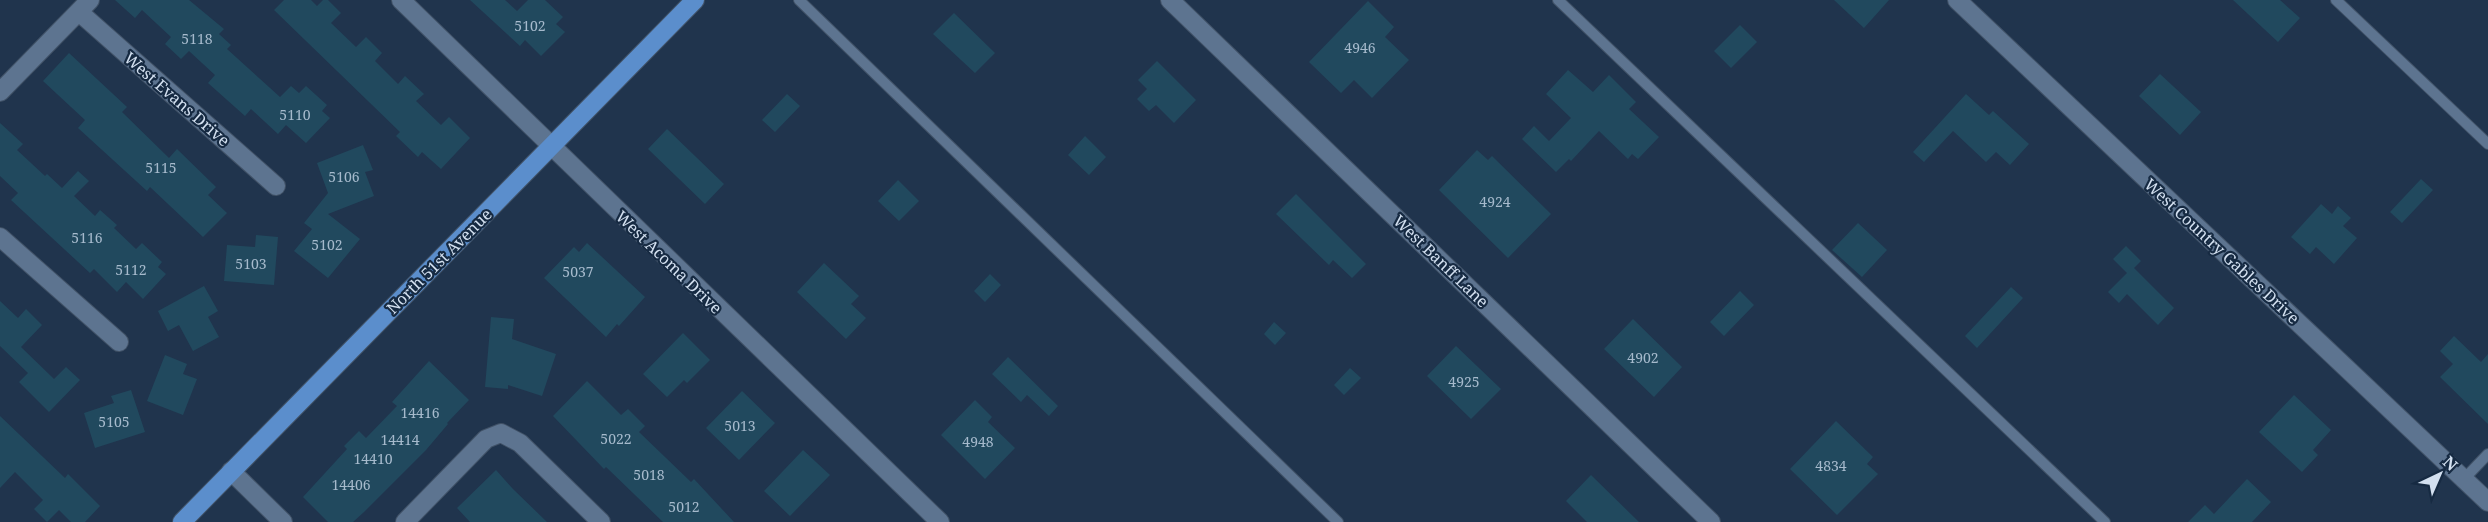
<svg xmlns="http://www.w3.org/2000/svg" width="2488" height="522" font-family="'Noto Serif',serif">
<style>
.building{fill:#21495e}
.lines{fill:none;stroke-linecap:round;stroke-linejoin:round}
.lane-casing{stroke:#415267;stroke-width:12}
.street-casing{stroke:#415267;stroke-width:20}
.secondary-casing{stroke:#415267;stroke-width:20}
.primary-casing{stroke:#415267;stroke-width:20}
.lane{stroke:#5d7490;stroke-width:10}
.street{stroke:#5d7490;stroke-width:18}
.secondary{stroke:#5d7490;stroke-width:18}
.primary{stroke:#5b8ecc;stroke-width:18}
.labels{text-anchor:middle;stroke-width:4.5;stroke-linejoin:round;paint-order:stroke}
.number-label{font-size:14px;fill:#a6bacc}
.street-label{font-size:16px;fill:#d3e0f0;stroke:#162a42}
</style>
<rect width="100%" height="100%" fill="#20344d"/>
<path class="building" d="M115,0H189L224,29L219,34L231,45L227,49L280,97L291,86L299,93L306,86L327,105L322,111L330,118L306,143L286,125L278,134L251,109L245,116L208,83L215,75L189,51L181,59L165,44L171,37L142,10L135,18Z
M284,0H311L317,6L323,0H328L341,13L331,23L356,47L366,37L382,53L375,61L398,84L405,76L424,94L416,101L441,125L449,117L470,138L441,169L422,152L418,157L396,136L400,132L274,10Z
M470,0H505L517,11L528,0H545L563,17L556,24L565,32L541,56L525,40L520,46Z
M1834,0H1889L1864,28Z
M2233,0H2280L2300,18L2278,42Z
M1368,1L1394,27L1385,37L1409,60L1372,98L1354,80L1341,93L1309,62Z
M954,13L995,53L975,73L933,34Z
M1740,25L1757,42L1731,68L1714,51Z
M69,53L127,107L122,112L169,158L177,149L216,187L208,195L227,213L203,237L150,187L147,191L78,128L85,120L43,81Z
M1157,61L1196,100L1174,123L1156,105L1149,111L1137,99L1147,89L1138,80Z
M1568,70L1593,92L1609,75L1636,102L1629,109L1659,137L1638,159L1632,154L1628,159L1599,131L1571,161L1569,159L1556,172L1522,139L1534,126L1549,141L1571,118L1546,94Z
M2160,74L2201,112L2180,135L2139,96Z
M787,94L800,106L775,132L762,120Z
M1966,94L1989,115L1993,111L2029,144L2010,165L1996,152L1986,162L1953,131L1924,162L1913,152Z
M0,123L23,144L17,150L45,176L47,174L62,188L78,171L89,181L74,196L95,216L100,210L117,225L114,228L136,249L142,243L162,262L158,267L166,274L143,299L126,282L117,292L94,269L90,273L11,200L18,193L0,176Z
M667,129L724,184L705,204L648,149Z
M1085,136L1106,157L1089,175L1068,155Z
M363,145L373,170L365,172L374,196L328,214L360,239L328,278L294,251L312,229L304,223L328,193L317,163Z
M1477,150L1488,160L1492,156L1551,214L1508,258L1439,190Z
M2421,179L2433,190L2402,223L2390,212Z
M898,180L919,201L899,221L878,201Z
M1296,194L1366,264L1352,278L1333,260L1329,265L1276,214Z
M2321,204L2332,214L2338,206L2351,218L2343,226L2357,238L2334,264L2316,247L2310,254L2291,237Z
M1858,223L1887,250L1862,277L1832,250Z
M256,235L278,237L274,285L224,281L227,245L255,247Z
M587,243L645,297L619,326L617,324L606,337L544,278L574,247L579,252Z
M2126,246L2141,261L2134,268L2174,308L2158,325L2127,294L2119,303L2108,292L2127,273L2113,259Z
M824,263L859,296L851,304L866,318L846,339L797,292Z
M990,274L1001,285L985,302L974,291Z
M204,286L218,311L208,317L219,337L193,351L179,325L168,331L158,311Z
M2011,287L2023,298L1977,348L1965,336Z
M1740,291L1754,305L1724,336L1710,322Z
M0,301L18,318L26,309L42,325L21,347L54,379L66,367L80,380L49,412L19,382L28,373L0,346Z
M491,317L514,319L512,339L556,354L542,396L508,385V389L485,387Z
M1633,319L1682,367L1654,397L1604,349Z
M1274,322L1286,333L1275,345L1264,334Z
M683,333L710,360L687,383L684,380L667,397L643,374Z
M2454,336L2481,362L2488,354V424L2440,377L2453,364L2440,351Z
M1456,346L1501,389L1471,419L1427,376Z
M165,355L187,364L183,374L197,379L183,415L147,401Z
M1008,357L1058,406L1049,416L1027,395L1021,402L992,374Z
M429,361L469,400L447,423L448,424L426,450L364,512L353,522H328L303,497L347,449L344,446L359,431L366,438L397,406L392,402Z
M1350,368L1361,378L1344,395L1334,385Z
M587,381L621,415L628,409L645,426L639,432L691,482L694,479L734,522H663L606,467L604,469L553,416Z
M131,390L145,432L95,448L84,413L114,403L111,396Z
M742,391L775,423L739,460L706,428Z
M2294,395L2331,430L2313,450L2318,455L2302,472L2259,432Z
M975,400L992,417L988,422L1015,448L985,479L941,435Z
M0,416L65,478L68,474L100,506L85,522H71L59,510L47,522L34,509L43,500L15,472L0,488Z
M1836,421L1873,457L1867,464L1878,474L1837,515L1790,469Z
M803,450L830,475L790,516L764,491Z
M496,470L513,489L547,522H470L457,508Z
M1591,475L1639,522H1587L1566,501Z
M2247,479L2271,502L2252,522H2188L2205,505L2214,514Z"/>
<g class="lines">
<defs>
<path id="lane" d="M799,0L1338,522
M1558,0L2105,522
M2336,0L2488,144
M2464,479L2488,454"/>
<path id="street" d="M1170,0L1711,522
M1957,0L2488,502
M79,12L276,186
M0,92L90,0
M0,237L119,342
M231,471L283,522
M405,522L486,439L501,433L520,443L601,522"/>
<path id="secondary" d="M401,0L940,522"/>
<path id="primary" d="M182,522L695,0"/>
</defs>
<use href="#lane" class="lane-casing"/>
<use href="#street" class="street-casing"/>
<use href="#secondary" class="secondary-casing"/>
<use href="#primary" class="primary-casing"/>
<use href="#lane" class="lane"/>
<use href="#street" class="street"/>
<use href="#secondary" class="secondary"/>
<use href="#primary" class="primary"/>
</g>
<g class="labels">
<g class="number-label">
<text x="530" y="31">5102</text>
<text x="197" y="44">5118</text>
<text x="1360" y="53">4946</text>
<text x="295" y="120">5110</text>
<text x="161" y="173">5115</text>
<text x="344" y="182">5106</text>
<text x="1495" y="207">4924</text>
<text x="87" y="243">5116</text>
<text x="327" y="250">5102</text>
<text x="251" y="269">5103</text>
<text x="131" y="275">5112</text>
<text x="578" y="277">5037</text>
<text x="1643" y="363">4902</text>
<text x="1464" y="387">4925</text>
<text x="420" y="418">14416</text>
<text x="114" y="427">5105</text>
<text x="740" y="431">5013</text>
<text x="616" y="444">5022</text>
<text x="400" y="445">14414</text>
<text x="978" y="447">4948</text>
<text x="373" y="464">14410</text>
<text x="1831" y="471">4834</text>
<text x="649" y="480">5018</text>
<text x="351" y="490">14406</text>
<text x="684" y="512">5012</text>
</g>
<g class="street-label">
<text transform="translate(177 99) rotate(41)" y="6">West Evans Drive</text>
<text transform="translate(2222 251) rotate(43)" y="6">West Country Gables Drive</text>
<text transform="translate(439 261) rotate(-45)" y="6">North 51st Avenue</text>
<text transform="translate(1441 261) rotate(44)" y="6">West Banff Lane</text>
<text transform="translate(669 262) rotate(44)" y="6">West Acoma Drive</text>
</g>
</g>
<g transform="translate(2440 474) rotate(44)" stroke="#162a42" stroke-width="4.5" paint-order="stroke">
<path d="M0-4.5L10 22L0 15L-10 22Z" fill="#d3e0f0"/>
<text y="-9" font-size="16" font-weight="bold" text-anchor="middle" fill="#d3e0f0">N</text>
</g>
</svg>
